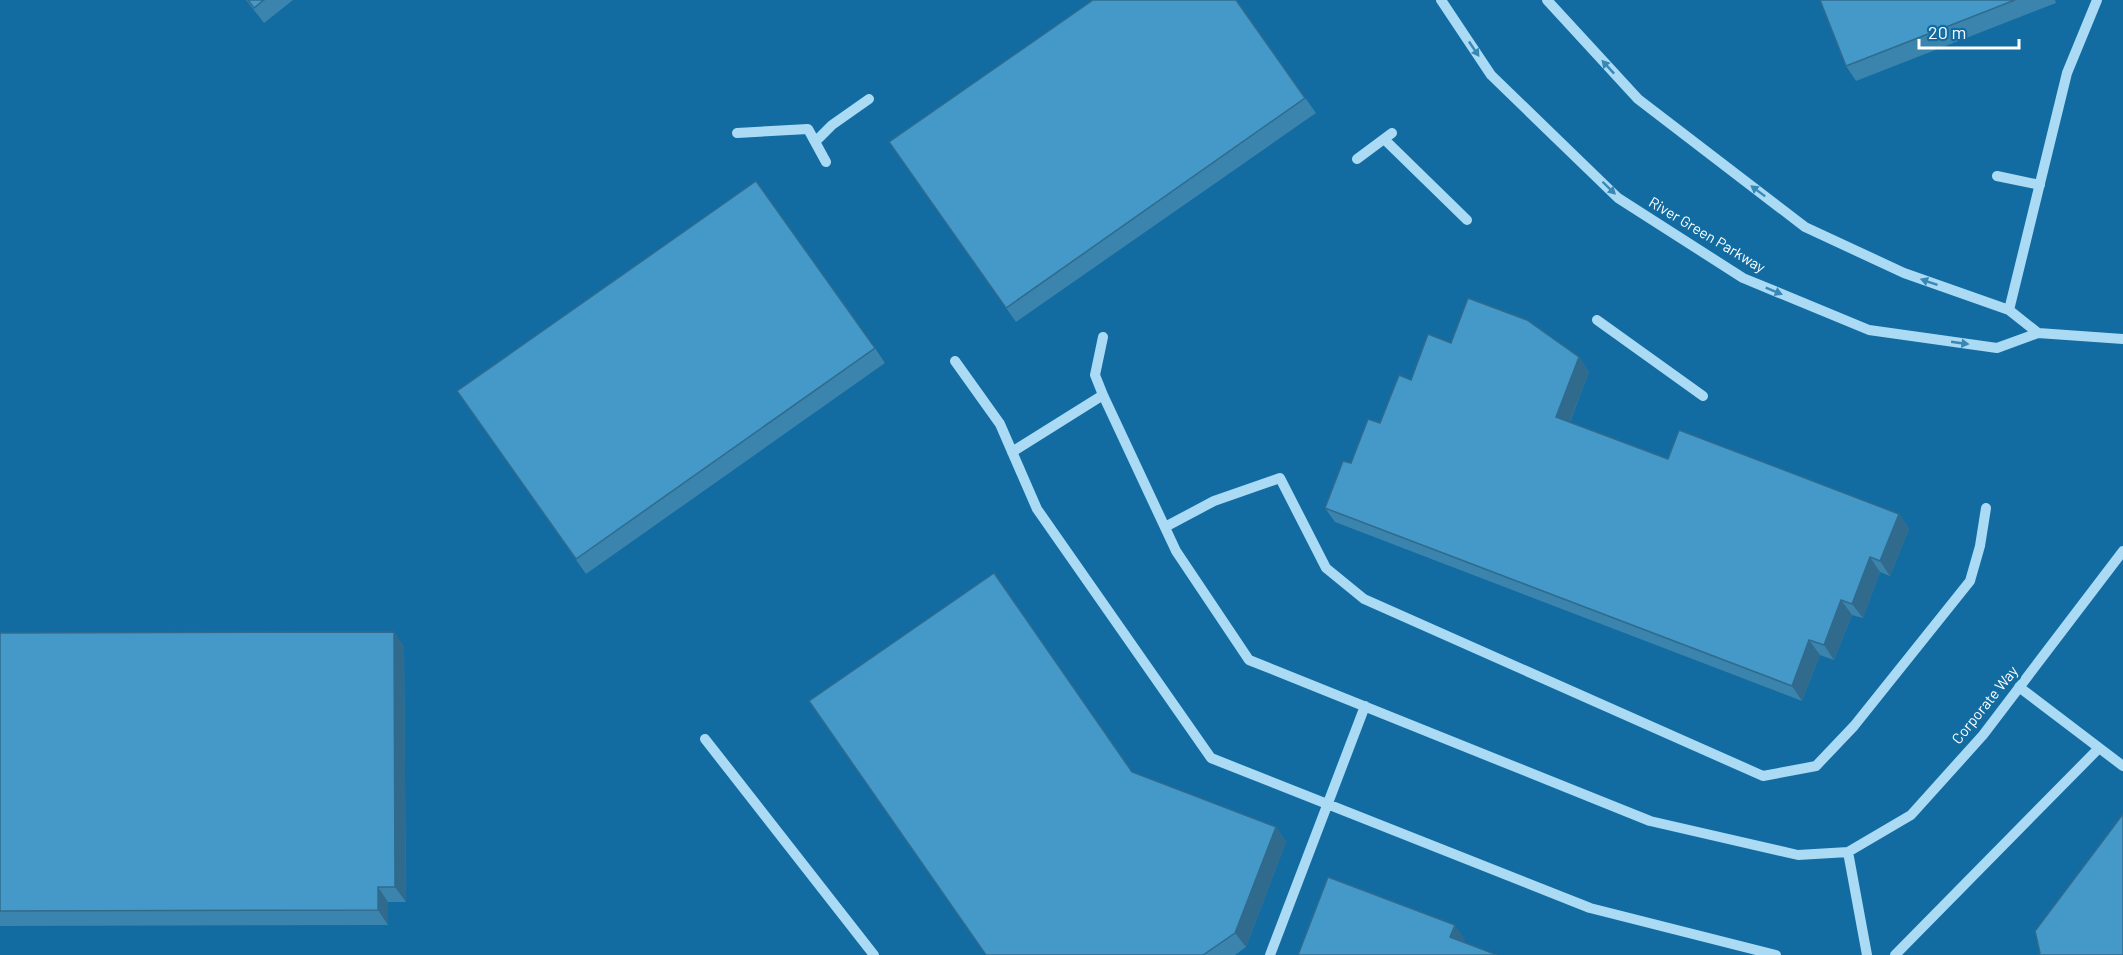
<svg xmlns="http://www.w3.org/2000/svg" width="2123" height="955" font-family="Barlow,sans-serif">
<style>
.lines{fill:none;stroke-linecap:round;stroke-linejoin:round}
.minor{stroke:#abdaf5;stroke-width:10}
.wall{fill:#3a84ad}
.shaded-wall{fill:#306b8d}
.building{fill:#4499c9;stroke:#306b8d;stroke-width:1.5}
.oneway{fill:#3888b6}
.labels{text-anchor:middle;stroke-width:6;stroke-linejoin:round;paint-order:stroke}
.street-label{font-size:15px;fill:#fff;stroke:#126ca1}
</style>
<rect width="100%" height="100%" fill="#126ca1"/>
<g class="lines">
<path class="minor" d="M1441,0L1491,75L1618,198L1743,278L1869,330L1997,348L2038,333L2123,339
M1547,0L1638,99L1805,227L1904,273L2009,310L2038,333
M737,133L808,129L826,162
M1384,139L1467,220
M815,142L832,125L869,99
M1357,159L1392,133
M1997,176L2040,185
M2009,310L2067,73L2097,0
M1597,320L1703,396
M955,361L1000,424L1037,509L1211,758L1590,908L1776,955
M1103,395L1176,551L1249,660L1650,821L1798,855L1848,852L1911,815L1983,735L2123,551
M1012,452L1103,395L1095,375L1103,337
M1165,527L1214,501L1280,478L1326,568L1364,599L1763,776L1816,766L1854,726L1970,581L1980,546L1986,508
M2019,687L2123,766
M705,739L874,955
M1848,852L1867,955
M1270,955L1365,706
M1895,955L2099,748"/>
</g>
<path class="wall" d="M246,0H293L264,23Z
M1236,0L1316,113L1016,322L889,142Z
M1820,0H2055L2056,3L1856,81L1846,66Z
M1451,343L1579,357L1589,372L1570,422L1668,459L1899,514L1909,529L1890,576L1880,572L1863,618L1852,615L1834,660L1820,655L1802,701L1335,522L1325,508L1351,463L1380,423Z
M875,348L885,363L586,574L457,391Z
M0,633L404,646L406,902H388V925L0,926Z
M1132,772L1276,827L1286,842L1246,947L1235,955H986Z"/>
<path class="shaded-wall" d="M1579,357L1589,372L1566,431L1556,417Z
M1899,514L1909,529L1890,576L1880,561Z
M1870,557L1880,572L1863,618L1852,604Z
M1841,600L1852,615L1834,660L1824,645Z
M394,632L404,646L406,902L395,887Z
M1809,640L1820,655L1802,701L1792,686Z
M1276,827L1286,842L1246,947L1235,933Z
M378,887L388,902V925L378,910Z
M1455,925L1465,940L1460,952L1450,937Z"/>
<path class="building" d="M248,0H264L254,8Z
M1093,0H1236L1305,98L1006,308L889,142Z
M1820,0H2015L1846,66Z
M756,181L875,348L576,559L457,391Z
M1468,298L1527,320L1579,357L1556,417L1668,459L1679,430L1899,514L1880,561L1870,557L1852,604L1841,600L1824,645L1809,640L1792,686L1325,508L1343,461L1351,463L1368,419L1380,423L1399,375L1411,380L1428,334L1451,343Z
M994,573L1132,772L1276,827L1235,933L1203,955H986L809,701Z
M394,632L395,887H378V910L0,911V633Z
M2123,814V955H2038L2040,953L2035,931Z
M1328,877L1455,925L1450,937L1497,955H1298Z"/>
<defs><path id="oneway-solid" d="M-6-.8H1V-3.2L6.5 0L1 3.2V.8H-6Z" transform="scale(1.5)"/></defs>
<g class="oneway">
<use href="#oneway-solid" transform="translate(1474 49) rotate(56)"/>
<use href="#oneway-solid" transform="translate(1608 67) rotate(-133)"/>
<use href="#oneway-solid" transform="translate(1609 188) rotate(44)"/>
<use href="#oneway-solid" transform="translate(1758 191) rotate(-143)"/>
<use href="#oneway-solid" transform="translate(1929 282) rotate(-161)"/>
<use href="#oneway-solid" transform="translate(1774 291) rotate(22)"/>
<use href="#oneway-solid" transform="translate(1960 343) rotate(8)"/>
</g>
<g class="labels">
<g class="street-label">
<text transform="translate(1707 235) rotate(31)" y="5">River Green Parkway</text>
<text transform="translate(1985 705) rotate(-51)" y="5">Corporate Way</text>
</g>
</g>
<path d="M1919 39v9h100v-9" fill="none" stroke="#ffffff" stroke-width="3"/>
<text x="1928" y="39" font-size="18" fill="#ffffff" stroke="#126ca1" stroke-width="4.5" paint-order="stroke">20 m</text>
</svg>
